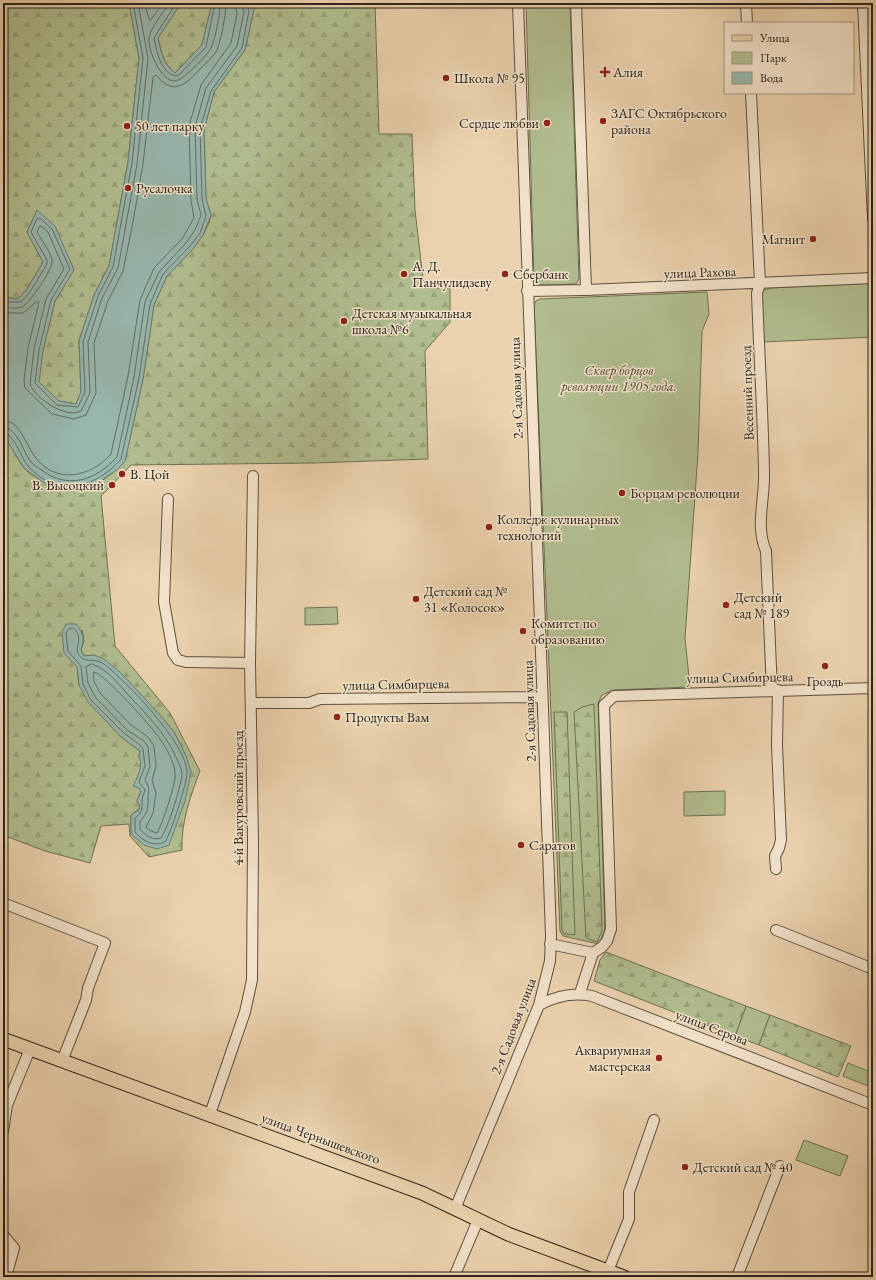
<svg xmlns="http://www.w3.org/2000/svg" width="876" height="1280" font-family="'EB Garamond',serif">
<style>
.green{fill:#b1bd8f;stroke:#6e7054}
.forest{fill:url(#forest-firs);stroke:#6e7054;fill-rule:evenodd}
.water{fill:#98b7ae;stroke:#6d7c73}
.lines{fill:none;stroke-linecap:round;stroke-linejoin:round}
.shore{stroke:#626e64;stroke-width:1}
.minor-casing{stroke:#5c503f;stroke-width:12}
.major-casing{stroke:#2c241a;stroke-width:15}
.minor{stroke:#f2e2ca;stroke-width:10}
.major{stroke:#ebd2ae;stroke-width:13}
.poi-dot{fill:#8f2418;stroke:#f2e2ca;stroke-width:1.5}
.labels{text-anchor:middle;stroke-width:3;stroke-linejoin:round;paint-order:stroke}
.poi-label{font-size:14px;fill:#2c241a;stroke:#f2e2ca;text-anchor:start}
.street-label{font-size:14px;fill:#2c241a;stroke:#f2e2ca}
.park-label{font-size:14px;font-style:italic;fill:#4d4a37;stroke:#f2e2ca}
</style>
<defs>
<pattern id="forest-firs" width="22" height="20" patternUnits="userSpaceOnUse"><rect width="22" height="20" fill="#b1bd8f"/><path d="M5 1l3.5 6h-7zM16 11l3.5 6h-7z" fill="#98a27b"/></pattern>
</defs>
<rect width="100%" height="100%" fill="#ebd2ae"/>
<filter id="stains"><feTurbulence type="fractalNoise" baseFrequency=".005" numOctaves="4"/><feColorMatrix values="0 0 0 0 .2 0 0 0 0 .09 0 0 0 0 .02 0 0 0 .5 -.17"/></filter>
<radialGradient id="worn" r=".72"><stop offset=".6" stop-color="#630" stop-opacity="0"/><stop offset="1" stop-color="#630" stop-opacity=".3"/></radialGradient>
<path class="green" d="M526,3H570L579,279L576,284L540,285L534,281Z
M873,283V337L763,342L761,295L764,290L770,288Z
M707,292L709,314L702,331L698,453L685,638L690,687L613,690L602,695L598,703L605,930L599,944L563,936L560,931L534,305L536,301L540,299Z
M337,607L338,624L305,625V608Z
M725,791V815L684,816V792Z
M746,1006L770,1015L759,1045L735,1036Z
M848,1063L873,1073V1088L843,1076Z
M804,1140L848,1156L840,1176L796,1160Z"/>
<path class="forest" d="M3,3H129L139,58L128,162L109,266L94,295L79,341L81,392L76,404L59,401L38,382L43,350L55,301L74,270L37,210L27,232L43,262L27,289L18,299L3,297V243L8,226L3,203Z
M181,3H212L202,45L175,73C164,64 161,52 158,38Z
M249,3H375L379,134H412L415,210L424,288H450V322L425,351L428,459L314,463L131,465L101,496L115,646L170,713L200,771C190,797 181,822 182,850L149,857L130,836L129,824L101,826L90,863L45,851L3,835V434C12,444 16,458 24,468C27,472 32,475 36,477C68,502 100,488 125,461L143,379L154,305L167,276L193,249L203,235L209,223L211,215L206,199L204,130L214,92L245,50L254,9ZM82,630L84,641L81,650L84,656L94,655L121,673L161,716L174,732L186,756L131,834V815L139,809L140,805L137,801L141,791L139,788L134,786C137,778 144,765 139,757L140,751L121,737L79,685L77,667Z
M594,704L602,931L597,942L586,938L574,712L582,707Z
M554,712H567L575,935L564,934L562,930Z
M606,952L746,1006L735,1036L594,981L600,960Z
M770,1015L851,1046L838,1077L759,1045Z"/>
<path class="water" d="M129,3H181L158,38C161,52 163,64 175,73L202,45L212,3H249L254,9L245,50L214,92L204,130L206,199L211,215L203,235L193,249L167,276L154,305L143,379L125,461L118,469L93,486L74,491L48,486L24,468L3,434V297L18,299L27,289L43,262L27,232L37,210L55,226L74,270L55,301L43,350L39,382L59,401L76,404L81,392L79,341L94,295L109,266L128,162L139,58Z
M3,203L8,226L3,243Z
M66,624H76C84,633 84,640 81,650L84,656L94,655L104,659L121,673L161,716L174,732L186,756L191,772L185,801L169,845L157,849L144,845L131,834V815L139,810L140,805L137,801L141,791L139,788L133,786C137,779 144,764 139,757L140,751L121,737L88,702L79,685L77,667L64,653L62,632Z"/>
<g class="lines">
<path class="shore" d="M144,3L150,21L163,3
M170,3C163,12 152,26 149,37C147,49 161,82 175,81C182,81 208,55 211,48C216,36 220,16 220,3
M176,3L154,38C157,52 160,71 175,76L179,75L206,47L215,3
M3,302H21L30,292L47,264V260L31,232L37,219L40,218L52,229L70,269L51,300L39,350L35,383L57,405L78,407L85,392L83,342L98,296L113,267L132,163L143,58L133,3
M3,307C9,308 17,309 22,307C30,303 51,271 52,263C53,254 41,240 37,232L39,227L41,226L48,232L64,269L46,299L34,349L30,384C35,398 65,419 81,411L90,393L88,342L102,298L118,268L137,164L148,58L138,3
M3,313H23L36,302H39L28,348L24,380L25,388L52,414L74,419L86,415L96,393L94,343L108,301L123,271L133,222L143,164L153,77L156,75C174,97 186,84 201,68C206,63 212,58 216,52C221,42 226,14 226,3
M3,421L10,422L15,425C24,435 28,447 35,457C56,485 91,477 111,454L128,376L140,300L154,268L182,239L194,218L191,200L189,126L201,85L231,43L237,14L235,3
M3,427C18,428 23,452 31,462C33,465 37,467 40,469C67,490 95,481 117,457L134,377L145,302L159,272L186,243L195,230L201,215L197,199L195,127L206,88L237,46L244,12L241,3
M3,432C14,433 21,458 28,466C56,498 95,489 121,459L139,378L150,304L163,274L190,246L200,233L206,216L202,199L200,129L211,91L242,48L249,11L246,3
M73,628C82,635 78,642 77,651C83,666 93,656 104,664C127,682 186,743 187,772C187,784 171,832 165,842C153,847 143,841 135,832V818C143,812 142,809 142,801C142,798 144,793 145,790L139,782L145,766L143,749L140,745L124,733L91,700L83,684L81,666L68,651L66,633L69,629Z
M92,664C109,670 119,685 131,698C148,716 164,732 175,755C177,760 181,767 182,772C183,782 167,830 161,838C153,841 145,835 140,829V821C147,814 148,810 148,801C148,791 151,790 145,780L150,766L148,747L144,741L127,730L95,697L88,683L86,667Z
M94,672C105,674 152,727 160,739C166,747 174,762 175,772C177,781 162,825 157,833L151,831L146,827L153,813L156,793L152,780L156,766L154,746L148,737L131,725L100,693L94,681Z"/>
<defs>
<path id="minor" d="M576,3L586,290
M746,3L747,23
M863,3L873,219
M751,93L760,284L757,293C759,353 763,413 764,473C765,499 755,526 766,551L772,691
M527,291L586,290L873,278
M168,499L164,602L173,653L178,660L186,662L250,663
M252,703H309L320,699L542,697
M776,869L775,856L779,848L781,840L777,745L778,690
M3,903L105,943L88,988L86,1000L62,1061
M776,930L873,969
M550,944L593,953
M580,993L593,953L602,947L607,941L611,929L604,705L614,696L873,688
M539,1005C556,996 573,992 592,996L873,1105
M210,1114L245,1012L252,980L253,842L250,663L253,476
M3,1131L7,1105L30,1049
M455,1209L539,1005L550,961L551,935L518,3
M3,1235L14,1248L6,1277
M608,1271L629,1219V1192L654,1120
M454,1277L478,1220
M737,1277L780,1166"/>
<path id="major" d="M3,1039L422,1193L508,1234L624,1277"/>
</defs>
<use href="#minor" class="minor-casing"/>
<use href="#major" class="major-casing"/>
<use href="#minor" class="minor"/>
<use href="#major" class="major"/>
</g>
<g class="poi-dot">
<path d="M603 66h4v4h4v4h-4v4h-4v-4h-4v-4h4z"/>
<circle cx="446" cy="78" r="4"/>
<circle cx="603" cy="121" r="4"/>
<circle cx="547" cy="123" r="4"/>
<circle cx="127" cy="126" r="4"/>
<circle cx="128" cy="188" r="4"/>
<circle cx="813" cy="239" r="4"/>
<circle cx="404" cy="274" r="4"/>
<circle cx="505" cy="274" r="4"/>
<circle cx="344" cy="321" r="4"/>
<circle cx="122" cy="474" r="4"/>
<circle cx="112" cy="485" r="4"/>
<circle cx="622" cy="493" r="4"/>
<circle cx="489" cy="527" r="4"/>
<circle cx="416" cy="599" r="4"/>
<circle cx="726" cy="605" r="4"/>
<circle cx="523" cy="631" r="4"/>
<circle cx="825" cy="666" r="4"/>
<circle cx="337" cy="717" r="4"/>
<circle cx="521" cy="845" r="4"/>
<circle cx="659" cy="1058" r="4"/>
<circle cx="685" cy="1167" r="4"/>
</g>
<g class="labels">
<g class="poi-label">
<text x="613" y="77">Алия</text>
<text x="454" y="83">Школа № 95</text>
<text x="611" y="118">ЗАГС Октябрьского<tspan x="611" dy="16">района</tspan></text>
<text x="539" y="128" text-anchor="end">Сердце любви</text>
<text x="135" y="131">50 лет парку</text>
<text x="136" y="193">Русалочка</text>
<text x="805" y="244" text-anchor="end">Магнит</text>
<text x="412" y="271">А. Д.<tspan x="412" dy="16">Панчулидзеву</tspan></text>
<text x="513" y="279">Сбербанк</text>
<text x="352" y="318">Детская музыкальная<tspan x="352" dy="16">школа №6</tspan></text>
<text x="130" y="479">В. Цой</text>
<text x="104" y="490" text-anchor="end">В. Высоцкий</text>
<text x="630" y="498">Борцам революции</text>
<text x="497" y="524">Колледж кулинарных<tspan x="497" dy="16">технологий</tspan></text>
<text x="424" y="596">Детский сад №<tspan x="424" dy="16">31 «Колосок»</tspan></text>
<text x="734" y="602">Детский<tspan x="734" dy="16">сад № 189</tspan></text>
<text x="531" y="628">Комитет по<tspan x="531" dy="16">образованию</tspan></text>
<text x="825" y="686" text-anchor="middle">Гроздь</text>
<text x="345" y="722">Продукты Вам</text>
<text x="529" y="850">Саратов</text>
<text x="651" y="1055" text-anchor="end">Аквариумная<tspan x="651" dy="16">мастерская</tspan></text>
<text x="693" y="1172">Детский сад № 40</text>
</g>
<g class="street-label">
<text transform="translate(700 272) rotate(-2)" y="5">улица Рахова</text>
<text transform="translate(516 388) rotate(-92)" y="5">2-я Садовая улица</text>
<text transform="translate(747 393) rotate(-92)" y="5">Весенний проезд</text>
<text transform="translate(740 677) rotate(-1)" y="5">улица Симбирцева</text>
<text transform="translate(396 684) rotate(-1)" y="5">улица Симбирцева</text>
<text transform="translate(529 711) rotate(-92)" y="5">2-я Садовая улица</text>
<text transform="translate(238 798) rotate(-90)" y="5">4-й Вакуровский проезд</text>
<text transform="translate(513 1026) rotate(-69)" y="5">2-я Садовая улица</text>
<text transform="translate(712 1027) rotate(21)" y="5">улица Серова</text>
<text transform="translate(321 1138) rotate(20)" y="5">улица Чернышевского</text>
</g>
<g class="park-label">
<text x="619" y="375">Сквер борцов<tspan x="619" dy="16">революции 1905 года.</tspan></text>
</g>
</g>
<rect width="876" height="1280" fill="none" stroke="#ebd2ae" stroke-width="16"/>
<rect x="4" y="4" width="868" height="1272" fill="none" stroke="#2c241a" stroke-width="2"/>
<rect x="8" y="8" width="860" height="1264" fill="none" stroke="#2c241a"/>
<rect x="724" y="22" width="130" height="72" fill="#f2e2ca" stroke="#a39684"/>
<rect x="732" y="35" width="20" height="6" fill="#ebd2ae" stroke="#a39684"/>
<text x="760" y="42" font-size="12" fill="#2c241a">Улица</text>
<rect x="732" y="52" width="20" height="12" fill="#b1bd8f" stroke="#a39684"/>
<text x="760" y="62" font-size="12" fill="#2c241a">Парк</text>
<rect x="732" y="72" width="20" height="12" fill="#98b7ae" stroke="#a39684"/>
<text x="760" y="82" font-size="12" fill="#2c241a">Вода</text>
<rect width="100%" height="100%" filter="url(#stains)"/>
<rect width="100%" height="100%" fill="url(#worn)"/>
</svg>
